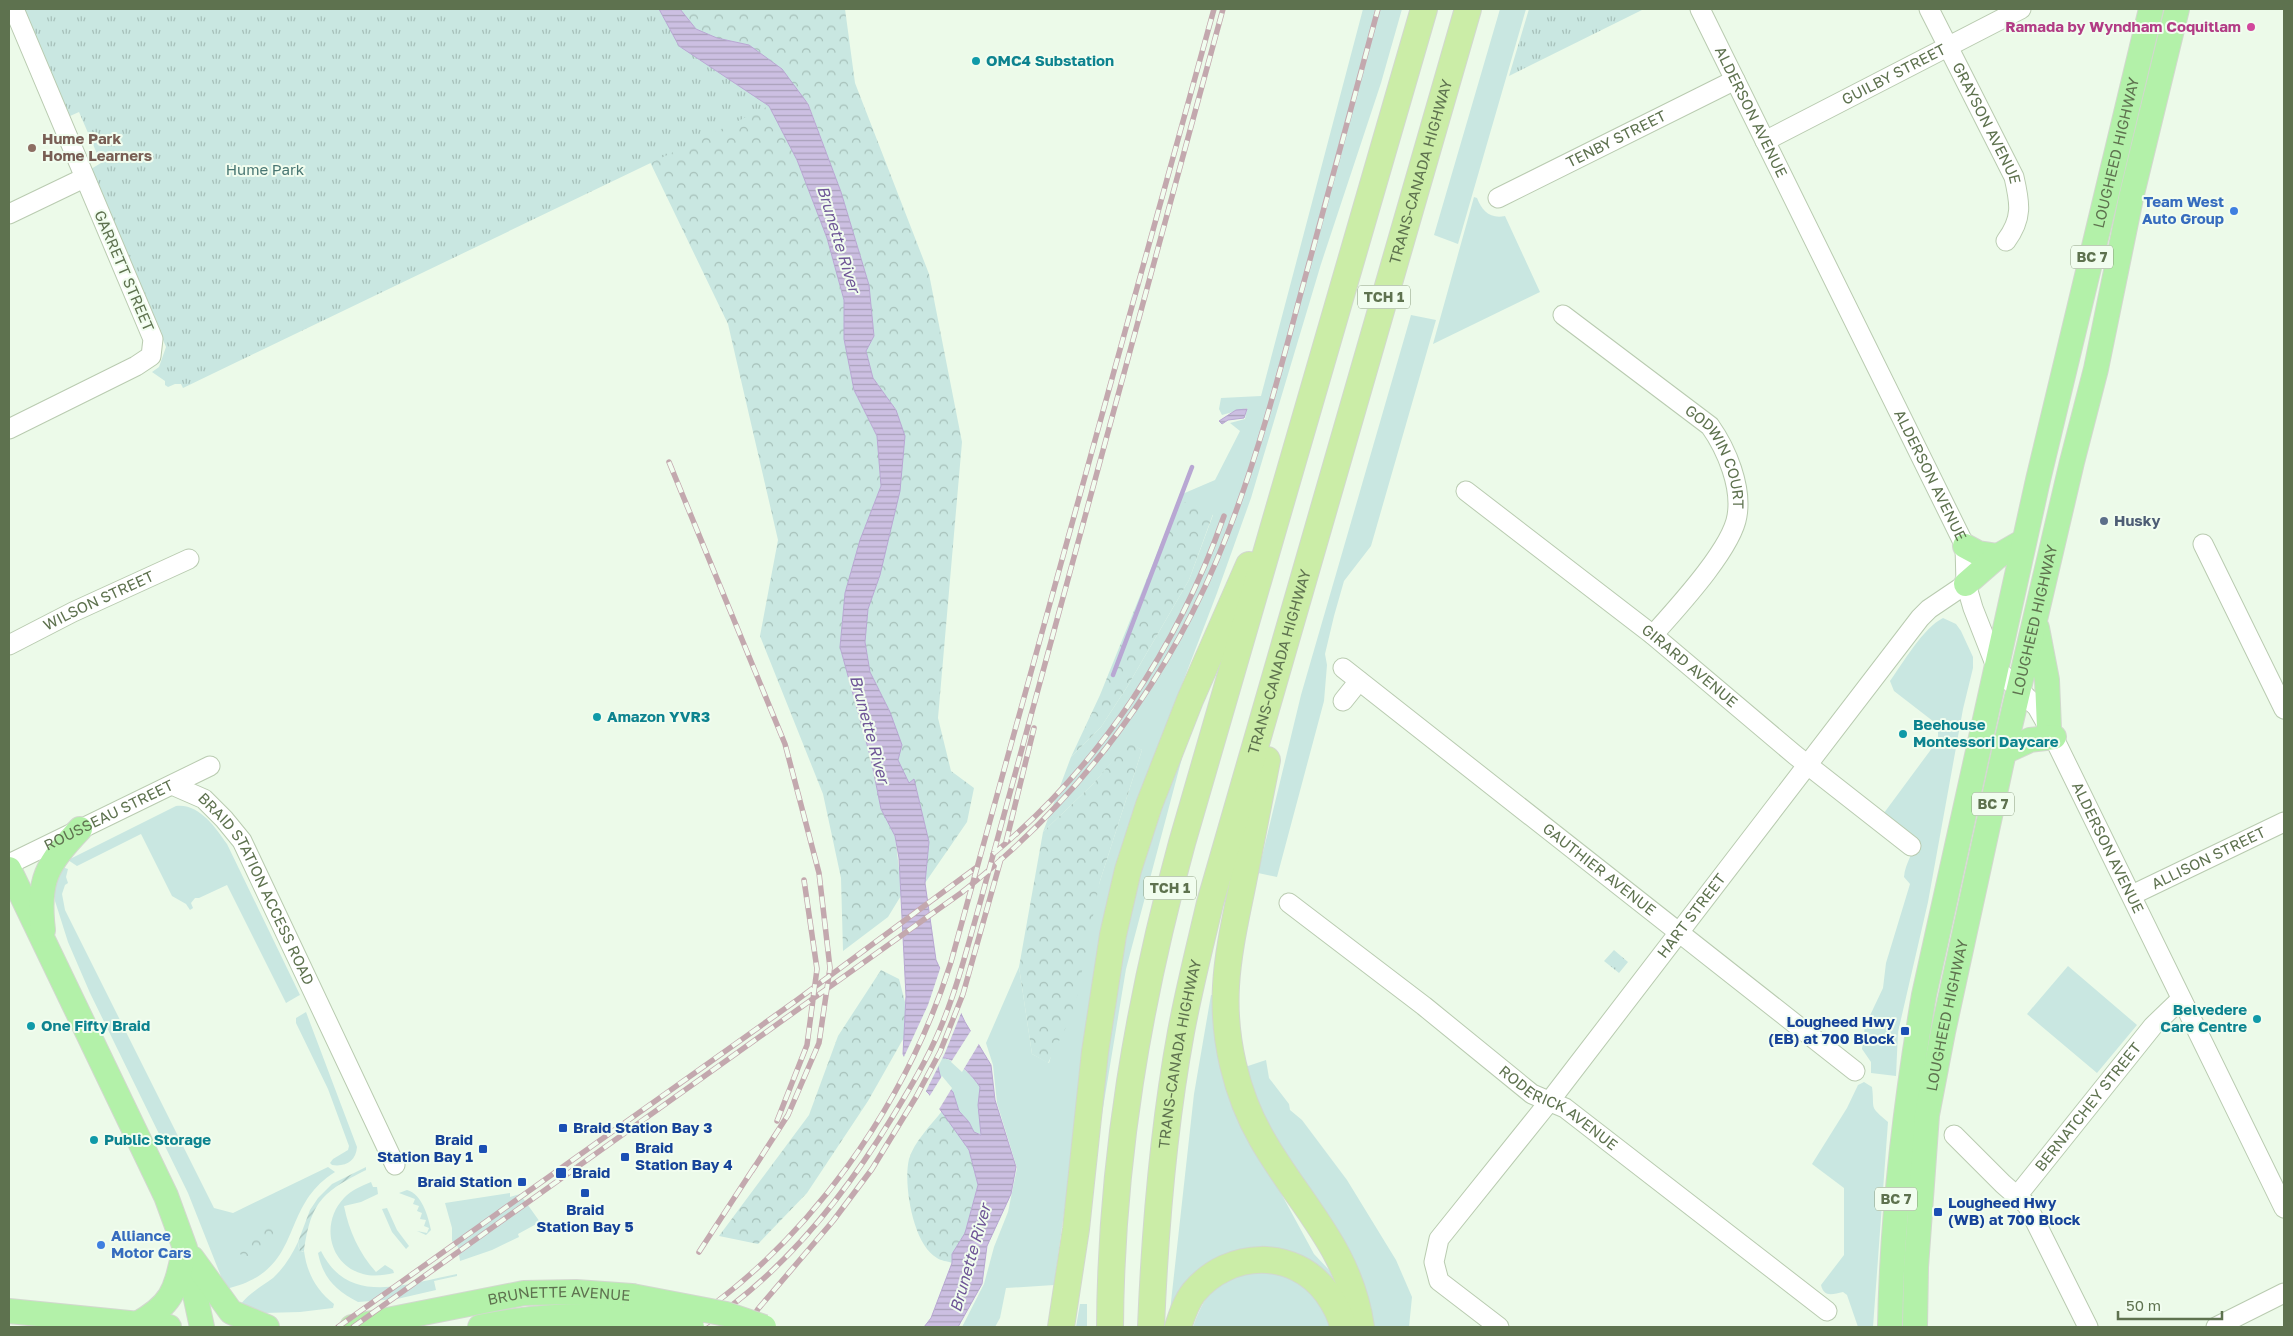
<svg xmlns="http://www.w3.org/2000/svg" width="2293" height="1336" font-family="'Golos Text',sans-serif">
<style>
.grass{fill:#c9e7e1}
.forest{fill:url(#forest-crowns)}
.park{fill:url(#park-tufts)}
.garden{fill:url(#garden-furrows)}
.water{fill:url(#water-rules);stroke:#b8a7d3;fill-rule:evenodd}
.pier{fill:#ecfae9}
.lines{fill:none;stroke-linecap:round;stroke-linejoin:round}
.stream{stroke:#b8a7d3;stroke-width:4.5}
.minor-casing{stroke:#b9cbb0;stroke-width:21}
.major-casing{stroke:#d2d8ce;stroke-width:26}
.highway-casing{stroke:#d2d8ce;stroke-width:28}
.minor{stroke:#fff;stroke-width:19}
.major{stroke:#b3f1a9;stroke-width:24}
.highway{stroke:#cbeda7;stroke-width:26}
.rail-casing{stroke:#c3a8ae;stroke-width:5.5}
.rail{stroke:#f1fdef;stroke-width:4;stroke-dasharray:11;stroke-linecap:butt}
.major-bridge-casing{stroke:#d2d8ce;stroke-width:26;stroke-linecap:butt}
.major-bridge{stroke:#b3f1a9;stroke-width:24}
.hotel-dot{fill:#d1479c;stroke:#f1fdef;stroke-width:2}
.culture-dot{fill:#0f9aa8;stroke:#f1fdef;stroke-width:2}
.education-dot{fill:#8d6e63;stroke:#f1fdef;stroke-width:2}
.shop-dot{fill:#3f7fe0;stroke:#f1fdef;stroke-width:2}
.service-dot{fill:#5c6f8a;stroke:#f1fdef;stroke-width:2}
.transit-dot{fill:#1a4fb4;stroke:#f1fdef;stroke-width:2}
.labels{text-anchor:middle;stroke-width:4;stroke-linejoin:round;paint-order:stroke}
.shield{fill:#f1fdef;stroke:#8a9c7f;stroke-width:1}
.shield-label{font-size:14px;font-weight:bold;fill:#5e724f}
.hotel-label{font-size:15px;font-weight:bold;fill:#b23c85;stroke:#f1fdef;text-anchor:end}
.culture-label{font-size:15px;font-weight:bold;fill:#0d838f;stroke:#f1fdef;text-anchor:start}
.street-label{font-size:15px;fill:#5e724f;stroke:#f1fdef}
.education-label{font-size:15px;font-weight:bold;fill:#785e54;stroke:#f1fdef;text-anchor:start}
.park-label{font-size:15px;fill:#497773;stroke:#f1fdef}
.shop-label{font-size:15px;font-weight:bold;fill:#366cbe;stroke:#f1fdef;text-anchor:end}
.service-label{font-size:15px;font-weight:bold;fill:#4e5e75;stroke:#f1fdef;text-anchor:start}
.transit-label{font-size:15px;font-weight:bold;fill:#164399;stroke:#f1fdef;text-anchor:start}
.water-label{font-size:16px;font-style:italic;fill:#6f5697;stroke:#f1fdef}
</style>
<defs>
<pattern id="forest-crowns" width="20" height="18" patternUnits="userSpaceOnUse" patternTransform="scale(1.25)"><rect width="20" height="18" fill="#c9e7e1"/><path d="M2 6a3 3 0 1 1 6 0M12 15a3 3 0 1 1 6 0" fill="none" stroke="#a6c0b9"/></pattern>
<pattern id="park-tufts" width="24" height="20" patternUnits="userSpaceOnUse" patternTransform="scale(1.25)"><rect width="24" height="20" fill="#c9e7e1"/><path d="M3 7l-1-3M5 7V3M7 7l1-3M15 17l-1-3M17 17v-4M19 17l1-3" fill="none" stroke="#a6c0b9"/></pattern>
<pattern id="garden-furrows" width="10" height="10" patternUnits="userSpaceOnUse" patternTransform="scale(1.25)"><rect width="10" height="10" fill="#c9e7e1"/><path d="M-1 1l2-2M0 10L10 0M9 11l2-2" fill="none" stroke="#a6c0b9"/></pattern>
<pattern id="water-rules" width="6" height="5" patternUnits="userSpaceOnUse" patternTransform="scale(1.25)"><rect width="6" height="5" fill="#ccbfe2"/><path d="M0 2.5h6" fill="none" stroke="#a9a0ba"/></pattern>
</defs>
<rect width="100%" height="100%" fill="#ecfae9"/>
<path class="grass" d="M1363,9H1402L1381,83L1321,264L1251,498L1217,593L1155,755L1070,1170L1054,1285L1006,1288L1000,1318L995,1327H962L984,1284L994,1247L1008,1212L1017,1168L997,1103L993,1065L986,1043L1019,967L1032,1054L1049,1063L1100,881L1142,750L1128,743L1093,784L1043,832L1071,757L1101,727L1127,687L1189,580L1213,515C1201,506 1191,502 1177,504L1180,495L1215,480L1240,431L1230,423L1245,419L1247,408L1222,415L1219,409L1221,398L1261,396Z
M1500,9H1526L1458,244L1434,235Z
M1474,197L1477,198C1482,211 1490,219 1505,216L1540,292L1433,344Z
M1411,315L1436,320L1371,546L1344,581L1334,616L1325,654L1327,665L1324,701L1277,877L1258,873L1301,695Z
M1943,618L1956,624L1961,631L1973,657V668L1963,709L1928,902L1898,1032L1896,1076L1871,1073V1062L1862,1049L1865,1026L1883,988L1886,963L1910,884L1904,877C1905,863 1915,851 1916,837L1884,813L1938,740V725L1894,691L1890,681C1903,663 1923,628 1943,618Z
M1178,757L1182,758L1126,969L1102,1114L1097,1113L1123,923Z
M176,806C199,803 215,827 227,844L300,995L298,996L286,1003L227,885L199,898H195L191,903L193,908L190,910L186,904L172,896L141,834L77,866L68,860Z
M62,867L68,869L66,877L68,883L65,885L62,894L65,910L214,1208L233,1213L328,1167L335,1172C277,1208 307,1270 226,1289L188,1193L90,993L68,942L55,901V886Z
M2068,966L2137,1025L2097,1073L2027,1014Z
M1211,995H1217L1250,1136L1314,1254L1330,1271L1335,1285L1275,1250L1169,1320L1194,1094Z
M306,1012L357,1147C356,1161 346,1167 332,1165L330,1163L333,1159L348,1150L349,1146L328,1089L296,1023V1018Z
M944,1058C958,1062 972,1075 980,1087L978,1105L982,1135L974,1132L969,1122L959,1111L953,1092L941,1079L937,1063L940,1059Z
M1266,1060L1269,1078L1289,1104L1290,1110L1302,1120L1347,1180L1396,1260L1412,1297L1409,1327H1372L1270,1132L1245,1067Z
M1864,1082L1872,1087C1875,1110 1868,1105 1888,1122L1873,1327H1858L1847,1295L1843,1292C1833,1294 1824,1298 1821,1285L1844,1255V1188L1812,1164L1847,1108L1858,1085Z
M371,1182L373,1187H377L378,1194L361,1202L344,1206C349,1231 359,1253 376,1272L385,1265L393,1270L394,1273C384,1275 374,1277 363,1274C329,1265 320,1223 344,1198C351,1190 362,1186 371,1182Z
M407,1190C422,1194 428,1216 431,1230L426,1235L417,1231L427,1233L429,1228L424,1226L426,1220L420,1219L422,1213L417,1211L419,1206L413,1204L415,1199L399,1193Z
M510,1193V1197L520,1194L540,1222L518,1234L519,1237L492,1250L460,1261L458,1247L452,1241V1228L445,1203Z
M387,1208L397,1230L409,1246L406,1249L392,1232L382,1209Z
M298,1242L299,1249L302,1252L304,1251C307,1273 316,1290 334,1304L333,1308L300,1312L264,1313L240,1305C249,1293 261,1287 273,1278C284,1268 292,1255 298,1242Z
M321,1251C349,1308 408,1283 457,1274V1276L434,1281L436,1290L397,1299L358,1302C336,1291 323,1278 318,1253Z
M1260,1270L1297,1279L1324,1308L1331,1327H1193C1207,1287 1220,1279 1260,1270Z
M1080,1304H1087V1327H1076Z"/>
<path class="forest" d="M659,9L679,46L769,106L797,160L827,238L844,300V339L854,390L877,436L881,486L860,540L845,593L840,647L871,759L881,809L895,836L902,894L888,917L843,951L841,878L823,794L760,636L778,540L728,324L650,162L534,218Z
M680,9H845L855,83L929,274L962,442L938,718L951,771L974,788L967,822L925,883L929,842L914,779L909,784L898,760L890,712L870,672L865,642L868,609L880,575L896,410L873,378L866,351L874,336L869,285L841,192L808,103L749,45L717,38L695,29Z
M1188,502L1204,508L1213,514L1189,580L1127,687L1101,727L1071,757L1100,695L1177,504Z
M1128,742L1142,750L1100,881L1074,1011L1048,1063L1032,1054L1019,967L1043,832L1093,784Z
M881,970L899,979L911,1025L868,1101L807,1193L758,1244L719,1236L809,1115L838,1036Z
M942,1111L969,1150L978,1185L965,1233L952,1254V1263C947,1261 941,1261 937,1258C913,1245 903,1184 909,1159C914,1142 931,1125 942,1111Z
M271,1220L276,1222L278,1232L275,1242L261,1253L242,1257L236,1246L245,1237L261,1230Z"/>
<path class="park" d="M22,9H659L679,46L769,106L183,388L181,384H175L168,387L165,385V381L152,372L159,367L166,347L91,169L101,163L79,112L70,116Z
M1529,9H1644L1509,76Z
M1614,950L1628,962L1619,973L1604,961Z"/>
<path class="garden" d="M366,1167V1170C322,1192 311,1202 304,1251L300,1252L298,1242L310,1210L318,1198L332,1184Z"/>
<path class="water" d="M659,9H680L696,29L717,38L749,45L782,69L808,104L841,192L869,285L874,336L866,351L873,378L896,410L905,436L900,491L880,575L868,609L865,642L870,672L890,712L902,745L898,760L909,783L914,779L929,842L925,883L936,960L965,1022L991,1065L995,1100L1016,1167L1011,1194L987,1246L982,1284L958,1327H924L931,1318L952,1263V1254L965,1233L978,1185L969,1150L929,1094L916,1081L903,1054L906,996L899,858L895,836L881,809L871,759L840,647L845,593L860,540L881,486L877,436L854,390L844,339V300L827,238L797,160L769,106L679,46ZM940,1058C955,1056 972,1075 980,1087L978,1105L981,1135L974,1132L969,1122L959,1111L953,1092L941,1079L937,1063Z
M1247,409L1244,418L1228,420L1222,424L1219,421L1236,410Z"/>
<path class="pier" d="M941,966L962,1011L945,1053L925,1093L913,1082L903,1059L928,1005Z
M972,1029L980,1042L962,1072L951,1062Z
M942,1076L952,1088L938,1111L929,1097Z"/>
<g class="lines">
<path class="stream" d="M1113,675L1192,467"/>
<defs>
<g id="minor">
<path id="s1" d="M1700,9L1965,546L1966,584L1973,608L1997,669L2037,707L2049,728L2284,1208"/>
<path id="s2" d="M1929,9L2014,177C2020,203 2023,218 2006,241"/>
<path id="s3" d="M1765,141L2021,9"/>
<path id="s4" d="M1498,198L1735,80"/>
<path d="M9,214L84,178"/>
<path id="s5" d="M1563,315L1710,426C1727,450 1742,487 1737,516C1732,549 1676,609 1653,635"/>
<path d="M9,429L136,366L151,356L153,339L14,9"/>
<path id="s6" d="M1466,491L1653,635L1795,755L1911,846"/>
<path d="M2203,544L2284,709"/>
<path id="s7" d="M9,645L73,612L189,559"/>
<path id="s8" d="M1343,668L1855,1071"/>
<path d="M1343,701L1359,681"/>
<path id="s9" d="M172,785L204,799L224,819L242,841L395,1165"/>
<path id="s10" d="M9,864L210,766"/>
<path id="s11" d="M2132,895L2284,822"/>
<path id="s12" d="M1289,903L1424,1006L1532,1094L1565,1108L1827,1311"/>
<path d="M1954,1135L2003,1184L2027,1205L2088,1327"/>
<path id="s13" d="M2017,1196L2153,1026L2181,999"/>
<path id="s14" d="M1499,1327L1439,1281L1434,1262L1439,1239L1549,1102L1920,618L1929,609L1966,584"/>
<path d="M2216,1327L2284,1293"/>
</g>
<g id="major">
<path d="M1965,546L1978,553L1998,556"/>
<path d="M1966,584L1998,556L2024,541"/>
<path d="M2037,628L2047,680L2049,728"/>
<path d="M2004,752L2030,740L2054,737"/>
<path d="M9,869L166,1196L185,1248L202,1327"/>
<path d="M43,930C37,880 47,864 80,829"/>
<path d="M192,1258L231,1312L267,1327"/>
<path d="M9,1311L169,1327"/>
<path d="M137,1324C173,1304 175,1291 184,1252"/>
<path id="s15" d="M352,1327L524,1293L576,1292L632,1296"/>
<path d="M480,1327C527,1317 574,1314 621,1317"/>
<path id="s16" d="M1890,1327C1892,1215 1905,1106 1924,995L2038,480L2151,9"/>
<path id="s17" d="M1915,1327L1916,1267L1927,1115L1943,1032L2004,752L2072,462L2096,369L2131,198L2177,9"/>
</g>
<g id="highway">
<path d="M1267,760C1259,801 1251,841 1243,882C1236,917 1228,951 1226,986C1223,1038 1236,1094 1262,1139C1299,1204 1350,1249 1361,1327"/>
<path d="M1061,1327L1076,1229L1095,1052L1113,935L1128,870L1149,805L1190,700L1249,565"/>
<path d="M1110,1327C1111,1161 1138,1003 1182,843L1424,9"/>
<path id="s18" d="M1151,1327C1155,1229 1163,1130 1181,1032C1189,989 1200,946 1210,903L1468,9"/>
<path d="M1178,1327C1182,1315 1186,1302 1194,1292C1229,1250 1294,1248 1327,1293C1334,1303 1341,1315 1343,1327"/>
</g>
</defs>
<use href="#minor" class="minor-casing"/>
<use href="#major" class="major-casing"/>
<use href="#highway" class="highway-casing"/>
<use href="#minor" class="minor"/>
<use href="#major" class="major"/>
<use href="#highway" class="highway"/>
<defs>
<path id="rail" d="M669,462L785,744L819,873L830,968L819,1043L788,1115L752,1171
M1006,842L1034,728
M993,854C1100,766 1178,646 1224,516
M777,1121L807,1045L817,969L804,880
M699,1252L755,1166
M338,1327L797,1000L977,867
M353,1327L961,893C1081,799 1172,677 1227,535C1257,458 1278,379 1299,300C1326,203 1352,106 1378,9
M681,1327C808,1245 906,1105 951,962L1214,9
M701,1327C782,1275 844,1197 893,1116C910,1088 927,1060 940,1029C957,989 968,945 980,903L1223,9
M747,1327L758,1309L833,1221L872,1169L916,1097L940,1052L963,994L1001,859"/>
</defs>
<use href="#rail" class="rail-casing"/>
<use href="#rail" class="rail"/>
<defs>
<path id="major-bridge" d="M632,1296L726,1314L764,1327
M621,1317L692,1327"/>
</defs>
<use href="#major-bridge" class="major-bridge-casing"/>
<use href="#major-bridge" class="major-bridge"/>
</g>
<circle class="hotel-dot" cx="2251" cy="27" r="5"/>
<g class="culture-dot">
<circle cx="976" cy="61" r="5"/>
<circle cx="597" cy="717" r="5"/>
<circle cx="1903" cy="734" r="5"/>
<circle cx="2257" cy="1019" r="5"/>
<circle cx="31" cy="1026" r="5"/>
<circle cx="94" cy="1140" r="5"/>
</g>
<circle class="education-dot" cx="32" cy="148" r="5"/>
<g class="shop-dot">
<circle cx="2234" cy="211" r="5"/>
<circle cx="101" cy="1245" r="5"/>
</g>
<circle class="service-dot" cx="2104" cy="521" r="5"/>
<g class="transit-dot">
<rect x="1900" y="1026" width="10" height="10" rx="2.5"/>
<rect x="558" y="1123" width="10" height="10" rx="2.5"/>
<rect x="478" y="1144" width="10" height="10" rx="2.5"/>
<rect x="620" y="1152" width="10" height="10" rx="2.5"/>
<rect x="555" y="1167" width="12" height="12" rx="2.5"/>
<rect x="517" y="1177" width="10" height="10" rx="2.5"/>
<rect x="580" y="1188" width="10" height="10" rx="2.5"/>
<rect x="1933" y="1207" width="10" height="10" rx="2.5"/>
</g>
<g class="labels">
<g class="shield">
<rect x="2071" y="245.5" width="42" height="23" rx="4"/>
<rect x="1358" y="285.5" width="52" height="23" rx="4"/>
<rect x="1972" y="792.5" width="42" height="23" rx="4"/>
<rect x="1144" y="876.5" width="52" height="23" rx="4"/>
<rect x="1875" y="1187.5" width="42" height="23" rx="4"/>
</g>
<g class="shield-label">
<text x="2092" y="262">BC 7</text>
<text x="1384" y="302">TCH 1</text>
<text x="1993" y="809">BC 7</text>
<text x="1170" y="893">TCH 1</text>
<text x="1896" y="1204">BC 7</text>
</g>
<g class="hotel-label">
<text x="2241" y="32">Ramada by Wyndham Coquitlam</text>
</g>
<g class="culture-label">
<text x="986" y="66">OMC4 Substation</text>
<text x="607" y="722">Amazon YVR3</text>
<text x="1913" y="730">Beehouse<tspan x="1913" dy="17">Montessori Daycare</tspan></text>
<text x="2247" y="1015" text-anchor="end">Belvedere<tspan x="2247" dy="17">Care Centre</tspan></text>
<text x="41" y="1031">One Fifty Braid</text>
<text x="104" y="1145">Public Storage</text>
</g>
<g class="street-label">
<text dy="5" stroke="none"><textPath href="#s3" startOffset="145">GUILBY STREET</textPath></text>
<text dy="5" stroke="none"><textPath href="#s1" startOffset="115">ALDERSON AVENUE</textPath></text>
<text dy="5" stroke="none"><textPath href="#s2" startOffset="128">GRAYSON AVENUE</textPath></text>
<text dy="5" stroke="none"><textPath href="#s4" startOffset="132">TENBY STREET</textPath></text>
<text dy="5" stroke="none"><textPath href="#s16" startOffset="1198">LOUGHEED HIGHWAY</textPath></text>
<text dy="5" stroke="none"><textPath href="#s18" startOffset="1190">TRANS-CANADA HIGHWAY</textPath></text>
<text transform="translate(124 271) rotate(67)" y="5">GARRETT STREET</text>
<text dy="5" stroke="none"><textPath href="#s5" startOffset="214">GODWIN COURT</textPath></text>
<text dy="5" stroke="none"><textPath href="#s1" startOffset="520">ALDERSON AVENUE</textPath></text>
<text dy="5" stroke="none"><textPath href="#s7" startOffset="100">WILSON STREET</textPath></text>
<text dy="5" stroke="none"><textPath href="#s17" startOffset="719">LOUGHEED HIGHWAY</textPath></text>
<text dy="5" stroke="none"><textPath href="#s18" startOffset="680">TRANS-CANADA HIGHWAY</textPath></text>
<text dy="5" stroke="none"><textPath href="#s6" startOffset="284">GIRARD AVENUE</textPath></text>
<text dy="5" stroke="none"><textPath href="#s10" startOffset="111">ROUSSEAU STREET</textPath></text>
<text dy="5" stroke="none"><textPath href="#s1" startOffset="940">ALDERSON AVENUE</textPath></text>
<text dy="5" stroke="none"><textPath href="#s11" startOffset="85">ALLISON STREET</textPath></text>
<text dy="5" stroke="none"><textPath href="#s8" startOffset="326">GAUTHIER AVENUE</textPath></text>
<text dy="5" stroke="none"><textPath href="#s9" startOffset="140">BRAID STATION ACCESS ROAD</textPath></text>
<text dy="5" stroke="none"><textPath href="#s14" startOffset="529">HART STREET</textPath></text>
<text dy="5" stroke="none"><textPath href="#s17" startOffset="314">LOUGHEED HIGHWAY</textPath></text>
<text dy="5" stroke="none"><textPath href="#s18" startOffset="275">TRANS-CANADA HIGHWAY</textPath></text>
<text dy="5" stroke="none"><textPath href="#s13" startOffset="114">BERNATCHEY STREET</textPath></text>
<text dy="5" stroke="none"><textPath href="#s12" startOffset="339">RODERICK AVENUE</textPath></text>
<text dy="5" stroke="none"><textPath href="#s15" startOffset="210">BRUNETTE AVENUE</textPath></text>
</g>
<g class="education-label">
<text x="42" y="144">Hume Park<tspan x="42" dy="17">Home Learners</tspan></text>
</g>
<g class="park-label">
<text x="265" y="175">Hume Park</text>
</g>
<g class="shop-label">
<text x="2224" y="207">Team West<tspan x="2224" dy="17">Auto Group</tspan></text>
<text x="111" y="1241" text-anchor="start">Alliance<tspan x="111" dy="17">Motor Cars</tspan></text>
</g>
<g class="service-label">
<text x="2114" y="526">Husky</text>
</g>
<g class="transit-label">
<text x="1895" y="1027" text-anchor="end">Lougheed Hwy<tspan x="1895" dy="17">(EB) at 700 Block</tspan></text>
<text x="573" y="1133">Braid Station Bay 3</text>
<text x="473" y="1145" text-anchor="end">Braid<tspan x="473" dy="17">Station Bay 1</tspan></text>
<text x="635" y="1153">Braid<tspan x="635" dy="17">Station Bay 4</tspan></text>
<text x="572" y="1178">Braid</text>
<text x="512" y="1187" text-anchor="end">Braid Station</text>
<text x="1948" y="1208">Lougheed Hwy<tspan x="1948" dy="17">(WB) at 700 Block</tspan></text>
<text x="585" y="1215" text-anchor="middle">Braid<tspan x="585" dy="17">Station Bay 5</tspan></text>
</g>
<g class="water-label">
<text transform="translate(839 239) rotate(73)" y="6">Brunette River</text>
<text transform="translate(870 729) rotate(75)" y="6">Brunette River</text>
<text transform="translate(970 1258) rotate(-74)" y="6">Brunette River</text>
</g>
</g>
<rect width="2293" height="1336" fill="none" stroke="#5e724f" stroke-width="20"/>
<path d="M2118 1311v8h104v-8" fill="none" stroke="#5e724f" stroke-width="2.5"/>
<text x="2126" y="1311" font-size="15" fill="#5e724f" stroke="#f1fdef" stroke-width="4" paint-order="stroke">50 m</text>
</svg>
